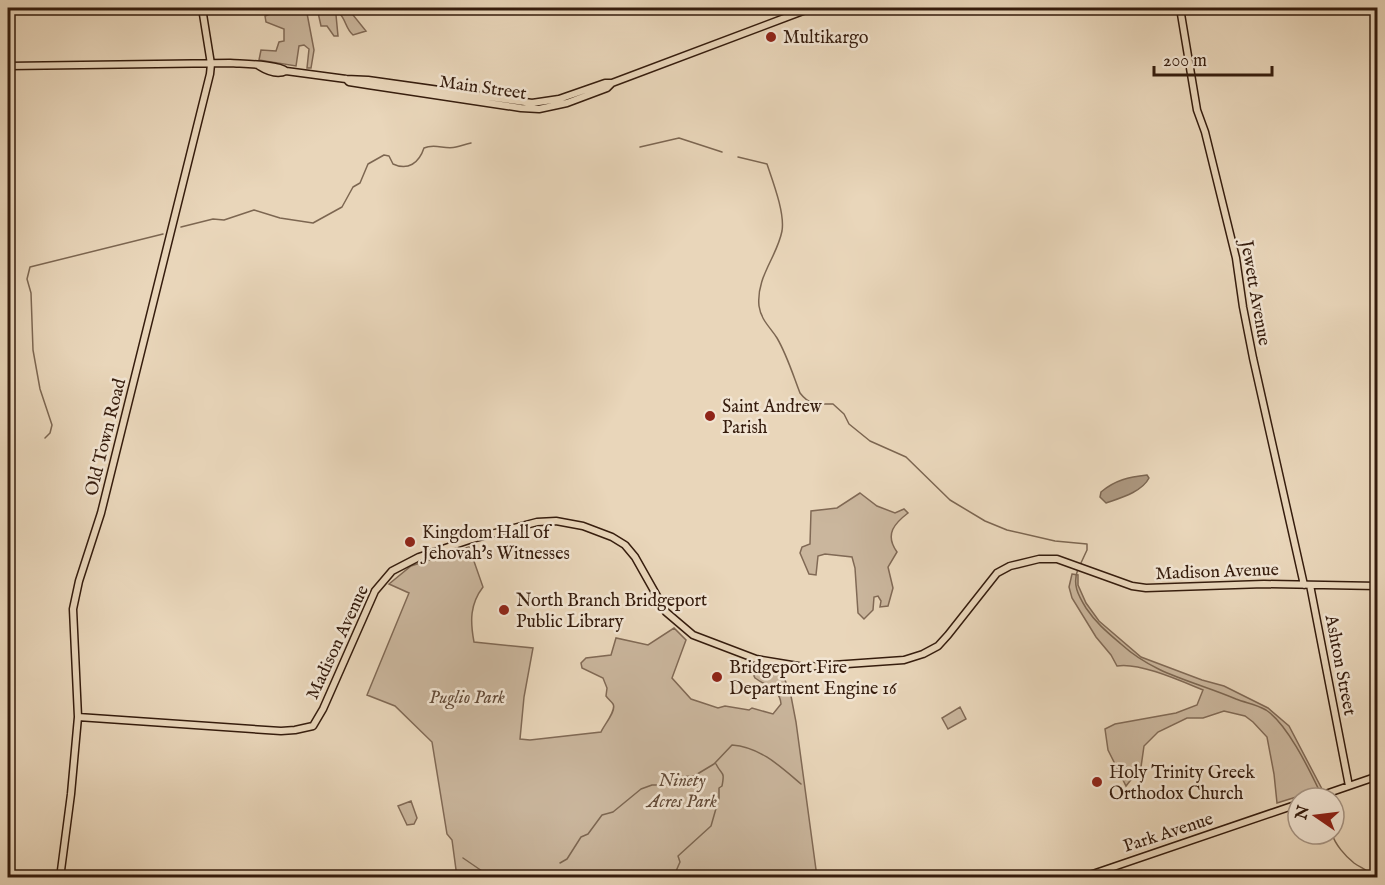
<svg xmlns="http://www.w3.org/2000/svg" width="1385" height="885" font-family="'IM FELL English',serif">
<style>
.green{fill:#cab69d;stroke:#806955;stroke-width:1.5}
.water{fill:#ac977f;stroke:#7c6651;stroke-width:1.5}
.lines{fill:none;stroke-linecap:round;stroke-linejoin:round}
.stream{stroke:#7c6651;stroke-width:1.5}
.major-casing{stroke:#351c0d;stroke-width:9}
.major{stroke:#e9d6ba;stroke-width:6}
.poi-dot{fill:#8f2418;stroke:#f1e4d2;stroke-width:2}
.labels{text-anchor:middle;stroke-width:5;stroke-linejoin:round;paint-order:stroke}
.poi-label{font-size:18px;fill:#351c0d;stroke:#f1e4d2;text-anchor:start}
.street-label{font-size:18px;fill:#351c0d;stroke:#f1e4d2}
.park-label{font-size:18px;font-style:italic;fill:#624a38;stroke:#f1e4d2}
</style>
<rect width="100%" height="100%" fill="#e9d6ba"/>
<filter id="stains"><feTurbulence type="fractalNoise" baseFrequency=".00333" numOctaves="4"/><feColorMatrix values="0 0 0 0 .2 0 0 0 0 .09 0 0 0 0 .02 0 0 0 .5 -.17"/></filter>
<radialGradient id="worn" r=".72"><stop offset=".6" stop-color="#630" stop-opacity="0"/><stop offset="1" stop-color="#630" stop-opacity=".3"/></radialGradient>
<path class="green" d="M299,8H306L314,50L311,68H307L309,49L304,45L299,46L296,66L259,60L261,50L276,51L279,42L284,41V29L266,22L265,16C275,11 284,10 295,14L298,13Z
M317,8H352L353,15L366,31L353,35C345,28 346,19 339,13L336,15L338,36H334L327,26H321Z
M860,493L877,506L895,513L904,509L908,513C895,523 884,534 897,552L888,567L893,588L888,606L880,607L881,601L878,596L874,597L873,610L864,619L858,613L855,568L852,557L825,554L818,556L816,575L809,574L800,553L802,547L810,544L811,511L837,508Z
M469,547L483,587C470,604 470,621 474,642L533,648L524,697L520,739L530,740L601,732C604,725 617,710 613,704C611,701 608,699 606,696L607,688L603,678L582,668L581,663L586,658L611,655L616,638L648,645L674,628L686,640L672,678L691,699L718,708L725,706L749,710L752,708L773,714L781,704C780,689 766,686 755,678L754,676L758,667L782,672L791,696L796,722L817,877H457L452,840L447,834L432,742L395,706L367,695L409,593L389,584L411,566Z
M1072,574L1078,575V585L1086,603L1099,621L1141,657L1202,680L1224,686L1268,708L1289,726L1322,789L1277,803L1274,774L1267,737L1253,722L1245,716L1224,711L1203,718H1187L1158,732L1144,746L1141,767L1126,786L1108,750L1105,729L1115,724L1176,713L1197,705L1203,690C1181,681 1139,662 1117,666L1111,655L1096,637L1072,598L1069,587Z
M960,707L966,719L948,729L942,718Z
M411,801L417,818L414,824L407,825L398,806Z"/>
<path class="water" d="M1147,475L1149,478C1142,492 1120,498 1106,503L1100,497L1101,492C1115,480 1129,477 1147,475Z"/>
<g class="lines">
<path class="stream" d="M640,147L679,138L722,152
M738,157L767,164C773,182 785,213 782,231C777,257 756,277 759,306C761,320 770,327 777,338C787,355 793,375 800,393C810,406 818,404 833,404L844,414L849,424L870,441L906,457L950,500L985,521L1007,530L1055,541L1087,544V550L1080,565
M181,227L213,219L224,220L254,210L280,218L313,223L342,207L353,187L360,183L368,164L384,155L389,156L393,164C408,171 419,163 424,148C435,143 445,150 456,147C461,146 466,144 471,143
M45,438L50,433L52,425L40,389L33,350L31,293L27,279L30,267L163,234
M1078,569C1072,584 1078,595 1086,608C1096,623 1107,632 1121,644C1155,675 1194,681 1236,699C1246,703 1256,704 1266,710C1287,724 1308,767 1319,790
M1332,834C1335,844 1345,856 1354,863C1361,868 1369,870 1375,878
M463,858L482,871L510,878
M560,863L567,859L581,837L588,834L602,815L613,812L641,789L652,785H663L676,777L694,776L714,764L732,745C760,747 780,766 801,784
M535,878L545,871
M673,878L680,862L678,856L711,826L719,798V788L722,786C725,770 722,776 716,764"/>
<defs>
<path id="major" d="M1180,8L1197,110L1205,132L1236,258L1243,307L1253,358L1304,585
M8,66L230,63C243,64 278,64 286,71
M259,66C267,71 278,75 286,71L346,79L368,80L532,103L559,99L605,83H612
M346,79L349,82L368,85L521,108L539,109L567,103L607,88L612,83L811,8
M1310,585L1349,786
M78,717L281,731L295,730L313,726L323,709L375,591L392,571L419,557L472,539L537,522L556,521L583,526L612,537L625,545L635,557L666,612L693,635L756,659L804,667L904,660L923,654L938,646L948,635L997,573L1010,566L1039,559H1057L1132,586L1146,588L1264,584L1378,586
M1314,798L1378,776
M60,878L71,794L78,717L73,609L79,581L101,513L210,74L211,64L202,8
M1081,878L1298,804"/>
</defs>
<use href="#major" class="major-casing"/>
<use href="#major" class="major"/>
</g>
<g class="poi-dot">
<circle cx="771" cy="37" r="6"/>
<circle cx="710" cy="416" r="6"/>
<circle cx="410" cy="542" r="6"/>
<circle cx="504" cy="610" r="6"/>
<circle cx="717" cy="677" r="6"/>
<circle cx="1097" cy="782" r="6"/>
</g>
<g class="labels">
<g class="poi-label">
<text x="783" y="43">Multikargo</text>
<text x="722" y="412">Saint Andrew<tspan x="722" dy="21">Parish</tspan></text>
<text x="422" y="538">Kingdom Hall of<tspan x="422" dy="21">Jehovah's Witnesses</tspan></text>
<text x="516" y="606">North Branch Bridgeport<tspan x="516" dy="21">Public Library</tspan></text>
<text x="729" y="673">Bridgeport Fire<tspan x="729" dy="21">Department Engine 16</tspan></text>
<text x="1109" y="778">Holy Trinity Greek<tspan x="1109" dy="21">Orthodox Church</tspan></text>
</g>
<g class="street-label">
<text transform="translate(483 87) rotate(8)" y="6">Main Street</text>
<text transform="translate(1256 293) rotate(80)" y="6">Jewett Avenue</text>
<text transform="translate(105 437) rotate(-76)" y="6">Old Town Road</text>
<text transform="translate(1217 571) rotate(-2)" y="6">Madison Avenue</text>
<text transform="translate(337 642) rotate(-65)" y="6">Madison Avenue</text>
<text transform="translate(1341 665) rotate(79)" y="6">Ashton Street</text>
<text transform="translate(1168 832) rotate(-18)" y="6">Park Avenue</text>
</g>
<g class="park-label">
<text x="467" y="703">Puglio Park</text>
<text x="682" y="786">Ninety<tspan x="682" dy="21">Acres Park</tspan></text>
</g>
</g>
<rect width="1385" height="885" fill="none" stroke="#e9d6ba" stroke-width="30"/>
<rect x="9" y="9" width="1367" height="867" fill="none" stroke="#351c0d" stroke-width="3"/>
<rect x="15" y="15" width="1355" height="855" fill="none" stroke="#351c0d" stroke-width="1.5"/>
<g transform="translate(1316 816) rotate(284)"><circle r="28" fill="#f1e4d2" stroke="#a69483" stroke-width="1.5"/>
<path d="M0-4.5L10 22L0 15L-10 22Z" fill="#8f2418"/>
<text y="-9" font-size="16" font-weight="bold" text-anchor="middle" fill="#351c0d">N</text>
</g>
<path d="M1154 66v9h118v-9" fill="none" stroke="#351c0d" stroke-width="3"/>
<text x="1163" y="66" font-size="18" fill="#351c0d" stroke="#f1e4d2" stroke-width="4.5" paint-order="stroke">200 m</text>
<rect width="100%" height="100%" filter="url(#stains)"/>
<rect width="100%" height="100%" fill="url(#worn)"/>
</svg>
